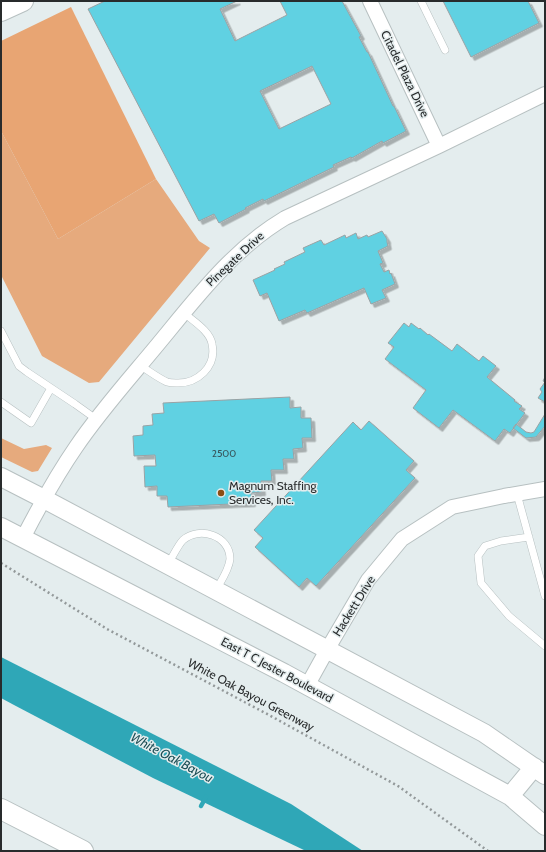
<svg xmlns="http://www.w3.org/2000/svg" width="546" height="852" font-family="Cabin,sans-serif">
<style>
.green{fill:#e6aa7d}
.forest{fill:#e8a573}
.water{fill:#2fa7b7}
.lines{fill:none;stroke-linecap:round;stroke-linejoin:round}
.stream{stroke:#2fa7b7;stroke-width:4.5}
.building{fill:#61d1e2;stroke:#9aa2a4;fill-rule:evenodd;filter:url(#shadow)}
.service-casing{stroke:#b7c0c1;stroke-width:8}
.minor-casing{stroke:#b7c0c1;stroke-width:16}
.tertiary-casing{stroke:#b7c0c1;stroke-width:20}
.secondary-casing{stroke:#b7c0c1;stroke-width:22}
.path{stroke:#93999a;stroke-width:2.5;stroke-dasharray:2 3;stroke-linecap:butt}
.service{stroke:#fff;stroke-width:7}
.minor{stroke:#fff;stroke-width:14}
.tertiary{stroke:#fff;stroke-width:18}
.secondary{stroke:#fff;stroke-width:20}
.poi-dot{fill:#8c4d14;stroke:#e4edee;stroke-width:1.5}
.labels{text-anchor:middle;stroke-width:3;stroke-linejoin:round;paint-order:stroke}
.number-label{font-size:10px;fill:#36545a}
.street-label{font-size:12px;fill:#282b2c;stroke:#e4edee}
.poi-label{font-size:12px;fill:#282b2c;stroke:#e4edee;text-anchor:start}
.water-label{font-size:13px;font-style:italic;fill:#1c4e55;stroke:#e4edee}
</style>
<defs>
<filter id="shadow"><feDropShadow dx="3.5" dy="3.5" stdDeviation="0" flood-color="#0004"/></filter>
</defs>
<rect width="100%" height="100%" fill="#e4edee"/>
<path class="green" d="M1,131L58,239L156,179L199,241L210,248L99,382L89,383L42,356L1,275Z
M1,438L24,449L46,445L52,448L38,471L32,472L1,457Z"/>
<path class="forest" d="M71,7L156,179L58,239L1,131V41Z"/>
<path class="water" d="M1,657L291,804L363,851H306L153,778L14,705L1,698Z"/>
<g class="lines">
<path class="stream" d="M201,806L206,797"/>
</g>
<path class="building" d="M105,1H237L220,9L235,41L287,15L280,1H342L361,36L359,37L367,52H368L393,106H394L406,131L383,143L382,141L352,158L351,157L333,165L334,167L264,201L263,199L245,208L246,209L219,223L214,214L199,221L88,9ZM312,66L331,104L279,129L260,91Z
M443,1H528L539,23L471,57Z
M382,231L387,239V242L388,246L378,251L383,263L380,264L384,272L389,270L390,274L391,273L395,284L382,290L386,298L371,304L364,288L307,313L305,310L279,321L267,293L260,296L253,280L275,270L274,269L285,264L284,262L305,252L303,248L321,240L324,245L345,235L346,238L356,233L358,239L367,235L368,237Z
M404,323L409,327L411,323L419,329L420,328L428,335L429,334L452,351L457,344L479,361L483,356L496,366L487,377L515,400L514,401L522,406L519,409L525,413L510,433L504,429L495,441L453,410L439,428L413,408L426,390L385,359L394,347L388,343Z
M545,377V402L538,398L542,392L540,389L545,382L543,381Z
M290,397V408L301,407V418H311L312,438H302L303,448L293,449L294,459H283L284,470H271L272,481H261L262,492L251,493L252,503L168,507L167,496H157V486L145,487L144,466H156L155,455L134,456L133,436L143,435V426L153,425L152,414L164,413L163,403Z
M545,414V426L536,437L526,438L513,428L516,424L526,432L531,433L534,432Z
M369,421L414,461L406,470L415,478L316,586L307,578L299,587L255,547L263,538L254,530L353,422L361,430Z"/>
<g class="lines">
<defs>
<path id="service" d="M421,1L445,50
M1,331L19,366L27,372L75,404L96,419
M141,366C149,371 158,378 167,382C170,383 173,383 176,383C197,384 217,367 212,344C210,331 193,321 184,313
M1,402L31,423L51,388
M517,494L545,596
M529,537L501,541L485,546L478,556L481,583L509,616L545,646
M168,564C172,558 178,545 183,540C199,526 230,535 230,559C229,570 221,581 216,590"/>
<path id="minor" d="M370,1L439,146
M23,538C39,507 56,476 76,447C101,410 131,377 159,343C197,297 233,249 285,218L439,146L545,94
M307,686L327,650L368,580L402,539L452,507L504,496L545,489"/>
<path id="tertiary" d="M1,477L44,499L484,733L545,775
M1,527L284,673L510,796L545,826
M510,796L534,767"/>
<path id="secondary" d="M1,11L23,1
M1,809L83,851"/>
</defs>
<use href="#service" class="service-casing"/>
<use href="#minor" class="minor-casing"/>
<use href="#tertiary" class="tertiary-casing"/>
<use href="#secondary" class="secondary-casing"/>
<path class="path" d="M1,563L107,629L269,715L398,786L488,851"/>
<use href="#service" class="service"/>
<use href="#minor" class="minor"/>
<use href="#tertiary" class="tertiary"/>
<use href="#secondary" class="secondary"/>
</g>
<circle class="poi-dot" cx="221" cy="493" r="4"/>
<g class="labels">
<g class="number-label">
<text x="224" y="457">2500</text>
</g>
<g class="street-label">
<text transform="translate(405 74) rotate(64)" y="4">Citadel Plaza Drive</text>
<text transform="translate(235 259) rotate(-43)" y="4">Pinegate Drive</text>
<text transform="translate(354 606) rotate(-58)" y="4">Hackett Drive</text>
<text transform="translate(277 670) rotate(28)" y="4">East T C Jester Boulevard</text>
<text transform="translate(251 695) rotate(28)" y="4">White Oak Bayou Greenway</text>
</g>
<g class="poi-label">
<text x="229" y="490">Magnum Staffing<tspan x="229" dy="14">Services, Inc.</tspan></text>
</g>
<g class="water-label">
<text transform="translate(172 757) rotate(28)" y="5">White Oak Bayou</text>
</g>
</g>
<rect width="546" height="852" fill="none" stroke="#282b2c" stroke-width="4"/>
</svg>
